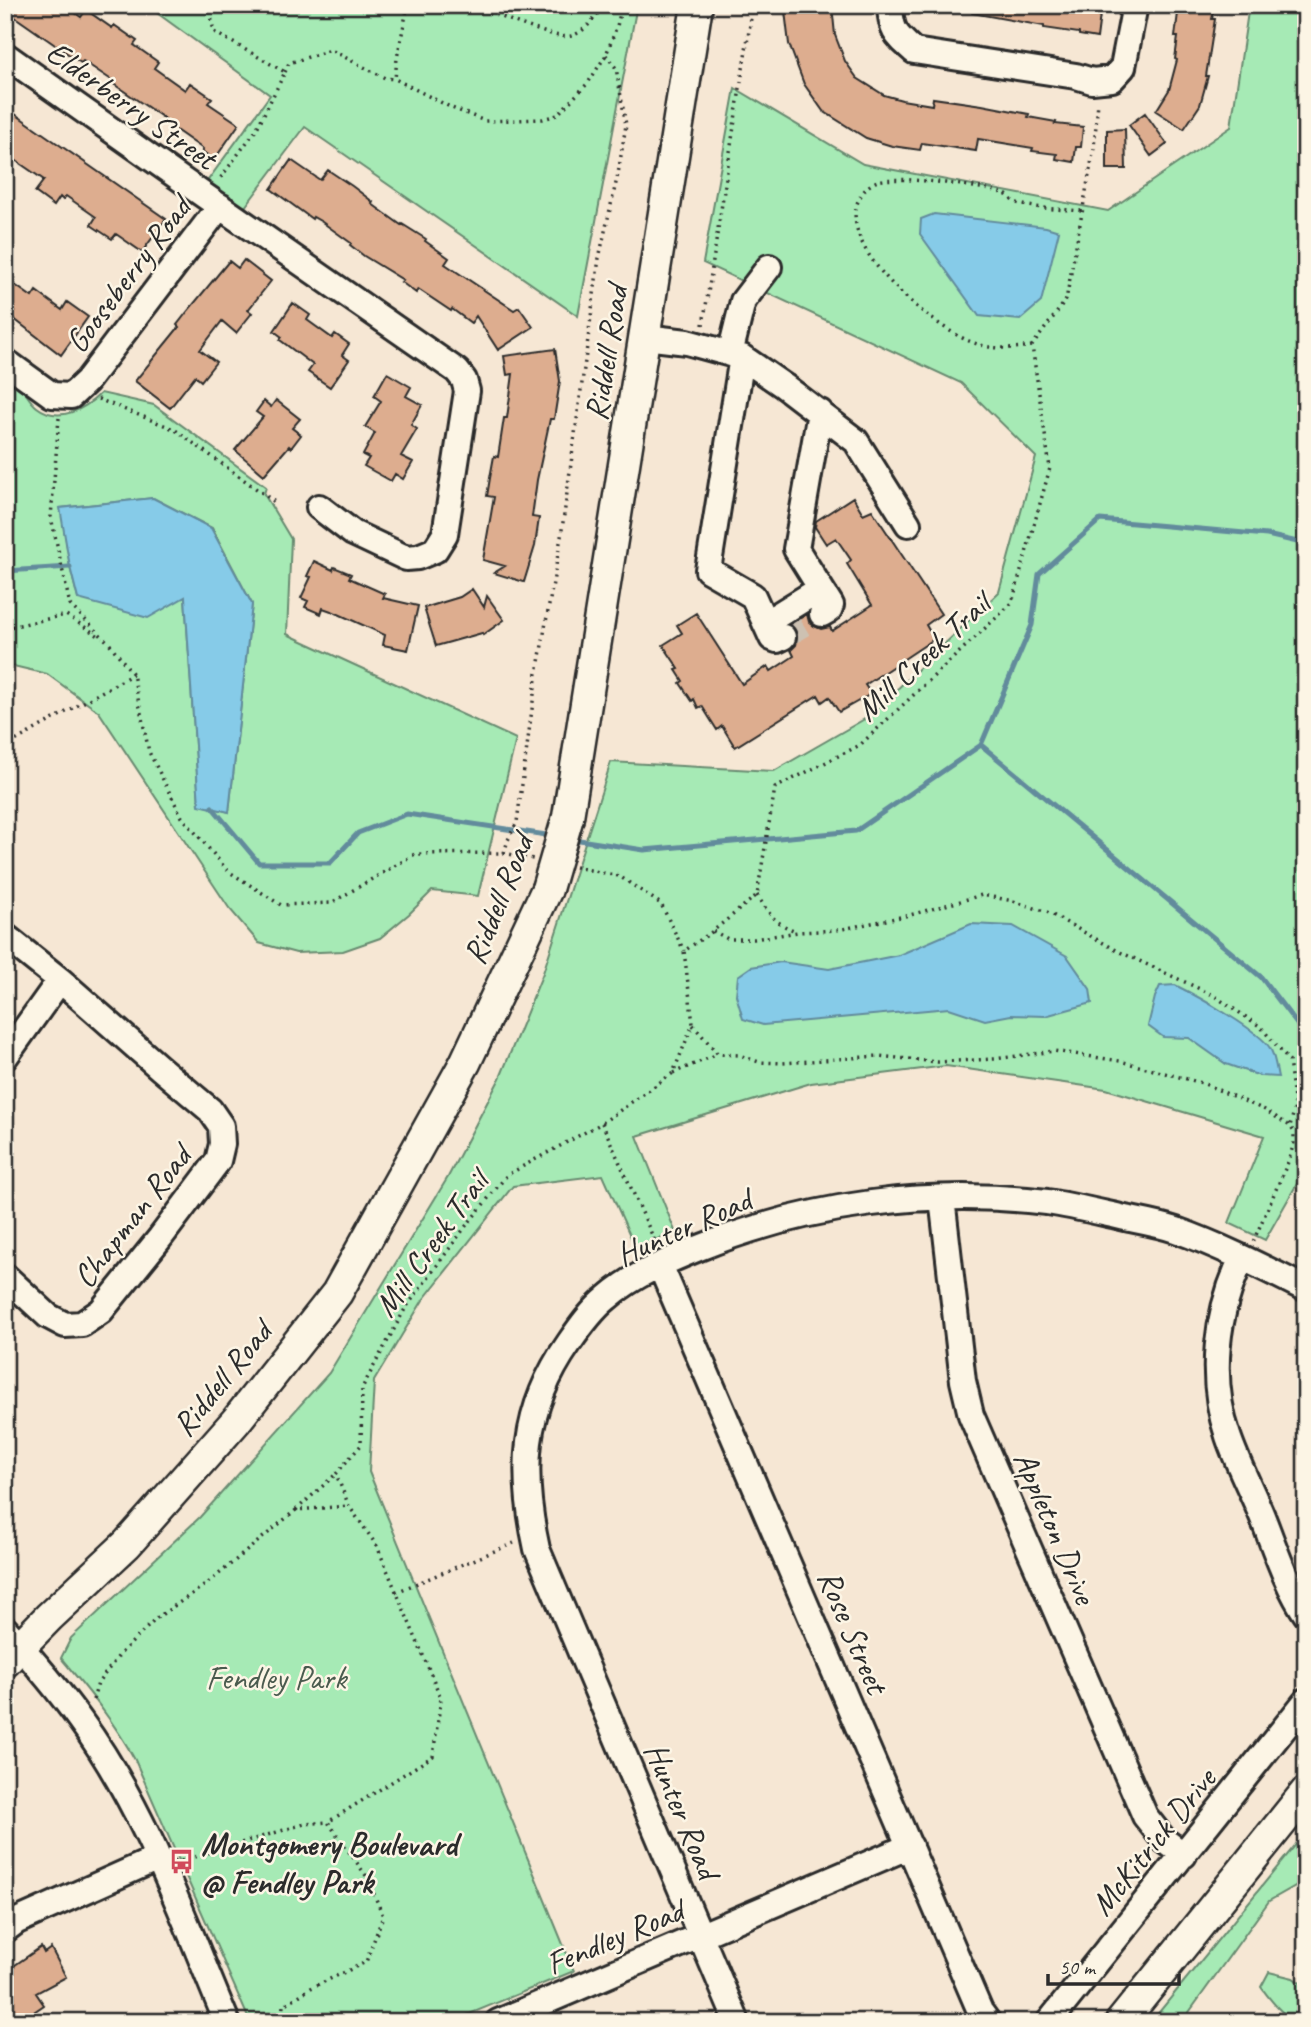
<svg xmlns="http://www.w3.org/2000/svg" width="1311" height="2027" font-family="Caveat,sans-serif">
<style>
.green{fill:#a6eab5;stroke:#688a70;stroke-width:2;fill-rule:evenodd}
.water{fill:#86cbe8;stroke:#628b9c;stroke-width:2}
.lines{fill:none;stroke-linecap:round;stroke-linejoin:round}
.stream{stroke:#628b9c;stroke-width:5}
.building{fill:#ddad8f;stroke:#2b2b2b;stroke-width:2}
.minor-tunnel{stroke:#cdc1b2;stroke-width:24;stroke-dasharray:24 12;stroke-linecap:butt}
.minor-casing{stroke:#2b2b2b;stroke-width:30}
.major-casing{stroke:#2b2b2b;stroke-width:35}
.path{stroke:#2b2b2b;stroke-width:3.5;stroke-dasharray:2 5;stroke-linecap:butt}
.minor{stroke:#fcf5e5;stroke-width:24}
.major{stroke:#fcf5e5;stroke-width:30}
.major-bridge-casing{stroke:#2b2b2b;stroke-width:35;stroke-linecap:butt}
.major-bridge{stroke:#fcf5e5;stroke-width:30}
.labels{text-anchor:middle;stroke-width:5;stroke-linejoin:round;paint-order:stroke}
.street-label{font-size:33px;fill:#2b2b2b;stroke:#fcf5e5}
.park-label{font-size:33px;fill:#4a5b4e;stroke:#fcf5e5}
.poi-label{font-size:33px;font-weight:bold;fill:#2b2b2b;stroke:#fcf5e5;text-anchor:start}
</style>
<rect width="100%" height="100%" fill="#f6e7d4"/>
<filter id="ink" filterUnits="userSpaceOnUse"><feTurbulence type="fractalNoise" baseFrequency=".0143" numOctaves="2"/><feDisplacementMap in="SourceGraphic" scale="14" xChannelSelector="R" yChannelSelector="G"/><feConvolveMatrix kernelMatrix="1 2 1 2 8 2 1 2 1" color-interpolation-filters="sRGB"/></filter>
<g filter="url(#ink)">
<path class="green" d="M146,5H637L578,316L305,127L245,207L206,183L270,95Z
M1249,5H1306V1168L1265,1240L1229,1223L1264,1136L1106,1089L946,1066L811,1083L637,1136L675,1231L636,1249L603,1175L513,1186L423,1300L374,1381L369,1472L574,1971L450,2022H250L135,1760C115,1723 88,1690 61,1658L71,1638L200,1517L329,1373L448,1177L500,1078L543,973L611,762L774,771L868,717L999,592L1036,457L961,383L703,263L735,88L863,164L1108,211L1231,127Z
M5,376C10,379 15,382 19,385C26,392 29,401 37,407C59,424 85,409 101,393L154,405L266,487L264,494L291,539L287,634L516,739L478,896L432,891L409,914L380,938L343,951L296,953L259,943L229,908L99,712L47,674L5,664ZM153,498L212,528L252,604L229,812L199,804L185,597L78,599L70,567L61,508Z
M1306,1832V1888L1299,1884L1269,1901L1182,2022H1151Z
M1269,1972L1293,1978L1306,1987V2022C1286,2022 1272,2002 1261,1987Z"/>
<path class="water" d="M934,214L1046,227L1059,231L1041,302L1020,320L979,316L920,234L921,219Z
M153,498L211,528L252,604L229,812L199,805L185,597L148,618L78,599L70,567L60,508Z
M971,924L1013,926L1067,956L1090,989L1092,1003L1045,1016L1011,1015L985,1020L949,1008L763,1025L743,1019L736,995L738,976L751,967L781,962L829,969L899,955Z
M1175,985C1195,995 1263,1032 1271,1050C1275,1058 1276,1068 1278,1077L1260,1076L1226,1064L1189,1038L1163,1037L1148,1026L1155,997L1160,986Z"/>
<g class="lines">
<path class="stream" d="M5,571L70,567
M981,745L1261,977L1306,1036
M212,807L259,863H330L358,833L407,814L553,836
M573,839L644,850L856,831L981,745L1032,625L1039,574L1100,520L1267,535L1306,544"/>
</g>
<path class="building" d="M5,5H64L81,17L86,10L112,28L114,25L137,41L134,45L158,62L154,68L185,90L190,83L212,98L208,103L239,124L214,160L202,151L203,149L163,121L165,119L112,83L113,81L83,61L81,63L5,10Z
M832,5L835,35L845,61L857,78L884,95L902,100L932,105L933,98L982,105L1029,114L1028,117L1056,122L1055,124L1083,127L1081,147H1076L1074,162L1056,159L1057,154L1032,151L1033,148L978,139L976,151L922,143L920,150L892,146L866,138L823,111L804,84L789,44L785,11Z
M972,5H1098L1097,14L1100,15L1097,38L1079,35V33L1044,28V26L972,13Z
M1179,5H1215L1212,19H1215L1206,76H1208L1200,105L1184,129L1156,111L1169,90L1177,60L1175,59L1178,37H1175Z
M5,107L166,219L142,252L116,234L112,239L91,225L96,217L66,196L63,200L60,197L54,206L35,192L44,180L5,153Z
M1145,113L1167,144L1151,156L1129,125Z
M1125,129L1126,169H1107V130Z
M291,160L320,180L328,170L352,186L373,202L372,204L401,225L402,224L426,239L425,241L449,258L445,264L514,310L519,307L533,327L498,350L476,316L471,323L452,309L451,311L418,289L416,293L401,282L403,280L364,256L350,245L351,243L322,222L313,217L312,219L271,189Z
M244,260L271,281L248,310L252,313L236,333L222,321L200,350L216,362L201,381L195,376L170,408L135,381L179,327L177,325L187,312L229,261L238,268Z
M5,278L32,297L36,291L62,310L67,302L88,317L61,355L5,312Z
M293,303L310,315L307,320L332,338L335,334L349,344L342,355L349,360L330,387L308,372L313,365L280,340L282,337L274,331Z
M555,349L560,381L554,419H550L537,480L532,517L539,518L535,546L524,582L494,573L505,566L483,560L494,497L487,496L490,478L494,456L498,457L504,418H507L513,374L507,375L504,356Z
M387,373L411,387L406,396L422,405L411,425L417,429L401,456L413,462L403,479L395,474L391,481L364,466L369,458L363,455L375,433L365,427L381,401L374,396Z
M276,400L300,419L292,428L301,435L291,448L289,446L264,475L235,450L263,417L256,412L264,401L271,407Z
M853,497L863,514L872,510L941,614L926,625L934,639L865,685L871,694L839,712L829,697L822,702L818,695L735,747L722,726L717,730L702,706L698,708L694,699L692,701L680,683L683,681L676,670L679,669L663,645L682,633L677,625L696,613L742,684L768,666L771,671L794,656L791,650L796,645L798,637L796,630L791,624L807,614L809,622L814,626L821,629L830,627L832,631L872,605L847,564L851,560L836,538L826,544L815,527L816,521Z
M314,561L333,570L334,567L351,574L349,578L385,594L383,598L418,606L408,650L383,645L385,635L334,612L323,608L321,614L305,607L308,601L301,598L311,577L307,576Z
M472,589L484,607L487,596L504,620L483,635L482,633L436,646L424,608L460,597Z
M41,1947L44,1953L51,1948L66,1977L36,1993L44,2005L19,2022H5V1972Z"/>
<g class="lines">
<path class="minor-tunnel" d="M783,637L822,614"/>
<defs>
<path id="minor" d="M890,5C891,31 895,34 914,51L1076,76L1092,81L1112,79L1123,67L1135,5
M5,55L202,194L457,371L464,380L467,391L445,534L435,550L418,557L406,558L353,533L319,507
M645,337L687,342L742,357L784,386L856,441L908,524
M730,354L743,301L769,267
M742,357L708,570L753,596L772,638L777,640L783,637
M5,361L52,395L71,396L87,381L220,206
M820,412L796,549L831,605L829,610L822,614
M765,623L820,589
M5,936L60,980L160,1068L210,1110L221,1126L222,1144L218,1161L160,1238L101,1311L82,1324L65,1325L48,1316L5,1276
M5,1057L60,980
M942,1198L963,1381L971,1415L1145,1816L1164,1840L1184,1855
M1242,1258C1216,1313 1208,1378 1228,1436C1237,1463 1251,1489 1262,1516C1274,1546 1287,1587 1306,1614
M660,1265L980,2011L988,2022
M5,1629C32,1659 57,1688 80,1720C146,1810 184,1920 227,2022
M5,1930L17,1921L158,1858
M498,2022L910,1846
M737,2022L537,1549C520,1472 522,1410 569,1343C580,1327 592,1310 607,1298C633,1275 667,1261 699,1248C809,1204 929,1188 1047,1202C1075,1206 1102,1213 1130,1219C1145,1222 1161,1225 1176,1230C1221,1246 1264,1268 1306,1289
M1049,2022L1306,1701"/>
<path id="major" d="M568,817L697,5
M5,1662L49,1617L127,1544L236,1421L337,1293L465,1063L547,889
M1121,2022L1306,1792"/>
</defs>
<use href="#minor" class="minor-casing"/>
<use href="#major" class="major-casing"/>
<path class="path" d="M209,5L214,32L285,72L256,130L219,180
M408,5L397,58L395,79L452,108L485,121L543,119L557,115L588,83L606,55L617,26L622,5
M470,5C490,11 555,41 571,36C585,32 596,18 602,5
M285,72L289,63L331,50L385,78L395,79
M703,325L753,5
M1032,346C1010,349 990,350 969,341C931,325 835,248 859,199C864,189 872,181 883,180C905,177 984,186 1005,194C1009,196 1012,202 1017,203C1034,209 1063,209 1081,211
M98,399L174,429L276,503
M59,418L51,517L70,605L109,643L133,674L149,752L182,817L228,871L281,905L331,903L415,854L504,853L533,859
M5,628L66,615L102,638
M5,749L15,741L133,674
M504,853L508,840L517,822L536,679L561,537L599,258L618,174L626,125L616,68L606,55
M575,867L619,876L661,904L684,951
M757,895C770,915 774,923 796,931
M713,931L728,939H754L798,932L838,930L910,915L982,895L1013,901L1047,912L1120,952L1213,995L1261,1027L1289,1061L1295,1107L1290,1126
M693,1025L718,1054L739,1055L759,1062L782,1063L879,1056L937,1062L995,1059L1054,1051L1120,1061L1202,1083L1265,1110L1290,1126L1294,1132V1143L1288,1162L1253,1242
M673,1073L718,1054
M602,1123L657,1246
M296,1510L336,1474
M396,1592L514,1543
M93,1700L98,1683L120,1654L158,1617L208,1583L296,1510L349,1506
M181,1861L304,1824L328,1822
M281,2022L283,2006L311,1988L366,1962L383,1916L367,1877L328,1822L433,1756L441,1698L377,1546L349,1506L336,1474L361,1445L362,1388L405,1309L466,1226L507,1175L602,1123L673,1073L693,1024L684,951L713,931L757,895L775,788L860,745L1012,603L1050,468L1032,346L1066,300L1094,148L1098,102"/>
<use href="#minor" class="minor"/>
<use href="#major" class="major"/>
<defs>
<path id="major-bridge" d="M547,889L568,817"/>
</defs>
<use href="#major-bridge" class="major-bridge-casing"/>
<use href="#major-bridge" class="major-bridge"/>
</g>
</g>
<defs>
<symbol id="bus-bare" viewBox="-9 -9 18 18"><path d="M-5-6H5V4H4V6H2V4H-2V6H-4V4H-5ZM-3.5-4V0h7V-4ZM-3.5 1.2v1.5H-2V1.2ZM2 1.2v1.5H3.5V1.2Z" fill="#d1495b" stroke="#fcf5e5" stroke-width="2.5" paint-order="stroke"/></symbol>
</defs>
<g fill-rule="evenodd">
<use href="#bus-bare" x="164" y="1844" width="35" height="35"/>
</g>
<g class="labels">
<g class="street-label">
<text transform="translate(132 104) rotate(35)" y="12">Elderberry Street</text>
<text transform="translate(127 274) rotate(-53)" y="12">Gooseberry Road</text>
<text transform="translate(605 353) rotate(-81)" y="12">Riddell Road</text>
<text transform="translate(922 656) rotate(-43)" y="12">Mill Creek Trail</text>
<text transform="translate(497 899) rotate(-68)" y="12">Riddell Road</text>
<text transform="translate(131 1216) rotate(-52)" y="12">Chapman Road</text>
<text transform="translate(683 1226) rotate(-24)" y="12">Hunter Road</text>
<text transform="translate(430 1243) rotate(-54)" y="12">Mill Creek Trail</text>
<text transform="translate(221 1378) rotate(-51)" y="12">Riddell Road</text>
<text transform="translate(1056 1527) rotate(67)" y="12">Appleton Drive</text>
<text transform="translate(854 1631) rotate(67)" y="12">Rose Street</text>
<text transform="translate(683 1810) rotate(67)" y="12">Hunter Road</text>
<text transform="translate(1152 1841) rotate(-51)" y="12">McKitrick Drive</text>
<text transform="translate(614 1936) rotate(-23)" y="12">Fendley Road</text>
</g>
<g class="park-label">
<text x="276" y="1689">Fendley Park</text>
</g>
<g class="poi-label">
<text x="201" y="1855">Montgomery Boulevard<tspan x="201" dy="38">@ Fendley Park</tspan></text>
</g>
</g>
<rect width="1311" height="2027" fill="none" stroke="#fcf5e5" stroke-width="28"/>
<rect x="14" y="14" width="1283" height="1999" fill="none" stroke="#2b2b2b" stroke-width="2.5" filter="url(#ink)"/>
<path d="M1048 1974v10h131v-10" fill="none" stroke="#2b2b2b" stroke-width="3.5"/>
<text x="1059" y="1974" font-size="21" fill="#2b2b2b" stroke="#fcf5e5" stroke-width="5" paint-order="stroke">50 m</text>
</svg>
